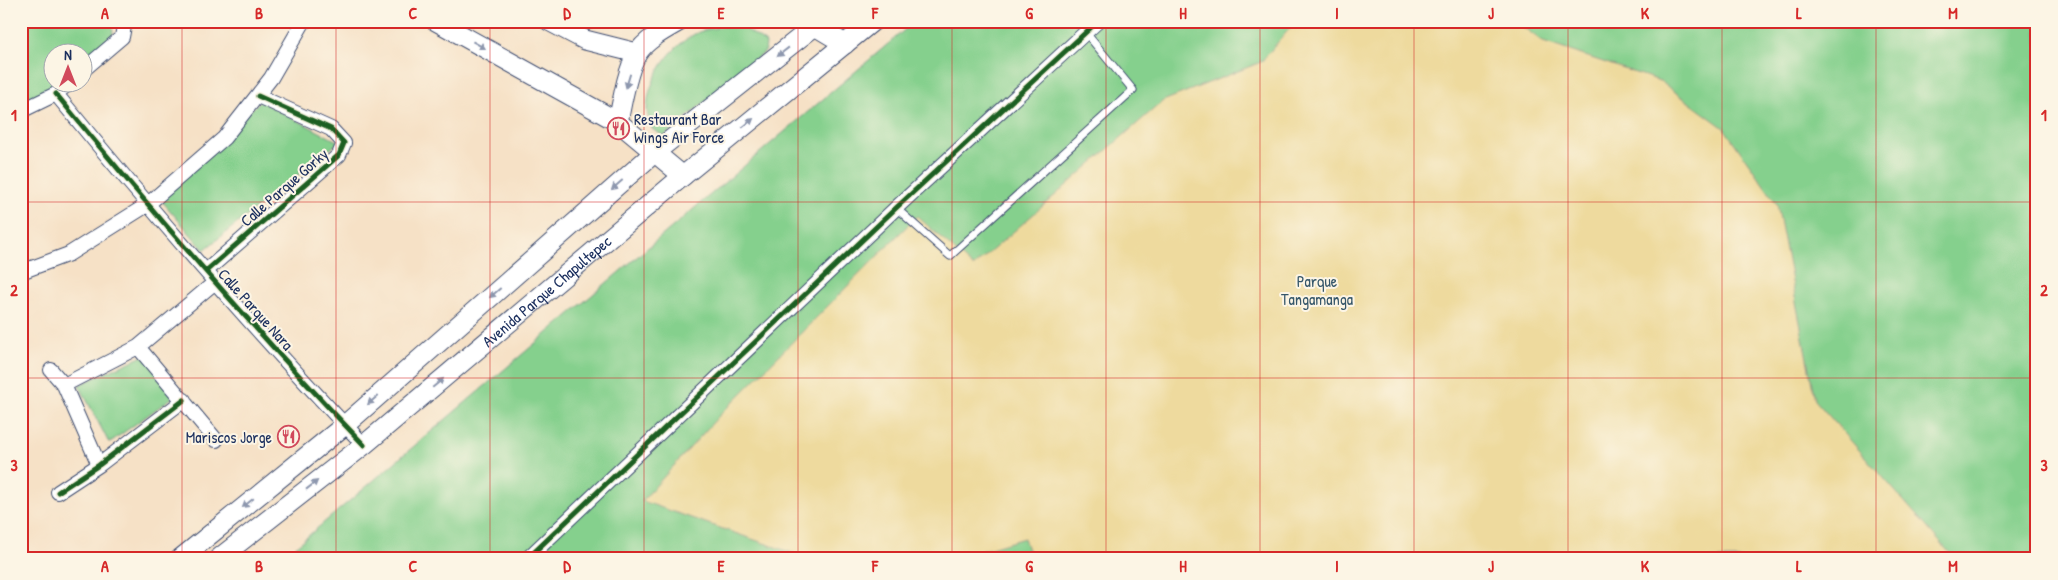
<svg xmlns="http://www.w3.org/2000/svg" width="2058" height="580" font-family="'Patrick Hand',sans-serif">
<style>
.green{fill:#85d08d;stroke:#508076}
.sand{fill:#eeda9e;stroke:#84847e}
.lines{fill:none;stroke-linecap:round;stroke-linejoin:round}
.service-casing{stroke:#3c4a6e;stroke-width:9}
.minor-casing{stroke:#3c4a6e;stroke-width:16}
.secondary-casing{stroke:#3c4a6e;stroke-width:21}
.service{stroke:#fff;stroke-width:7}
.minor{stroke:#fff;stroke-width:14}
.secondary{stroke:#fff;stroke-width:19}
.cycleway-casing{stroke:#fcf5e5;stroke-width:8}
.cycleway{stroke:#1b5e20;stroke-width:5}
.oneway{fill:#8d97ae}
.grid{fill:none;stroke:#d62828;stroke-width:1;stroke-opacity:0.55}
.labels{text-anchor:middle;stroke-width:4;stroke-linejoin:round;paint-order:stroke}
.poi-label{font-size:16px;fill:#1b2f5e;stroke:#fcf5e5;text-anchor:start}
.street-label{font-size:16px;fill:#1b2f5e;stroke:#fcf5e5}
.park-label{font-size:16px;fill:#36576a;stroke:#fcf5e5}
.neatline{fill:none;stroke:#d62828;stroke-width:2}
.grid-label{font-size:16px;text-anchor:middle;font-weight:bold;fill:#d62828}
</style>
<rect width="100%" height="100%" fill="#fcf5e5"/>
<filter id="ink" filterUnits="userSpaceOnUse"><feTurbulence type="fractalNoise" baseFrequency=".02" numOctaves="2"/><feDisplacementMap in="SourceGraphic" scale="10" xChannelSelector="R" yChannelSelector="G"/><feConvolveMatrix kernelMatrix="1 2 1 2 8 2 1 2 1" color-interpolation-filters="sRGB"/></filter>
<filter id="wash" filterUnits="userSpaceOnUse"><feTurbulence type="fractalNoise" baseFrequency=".0096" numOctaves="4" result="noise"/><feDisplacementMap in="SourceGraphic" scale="20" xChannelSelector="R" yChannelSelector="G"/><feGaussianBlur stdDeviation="1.12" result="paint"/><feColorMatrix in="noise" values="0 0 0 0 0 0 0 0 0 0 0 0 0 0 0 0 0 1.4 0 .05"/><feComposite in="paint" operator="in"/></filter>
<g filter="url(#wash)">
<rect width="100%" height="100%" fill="#f6e1c6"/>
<path class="green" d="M21,21H112L113,34L83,65L82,52H52V82L65,83L21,104Z
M915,21H2037V559H281Z
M725,26L743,27L766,43L765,52L664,136L652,129C651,123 647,116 647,110C647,80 671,44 699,32C706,29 717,28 725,26Z
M260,101L339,142L204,250L161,200Z
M145,355L176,395L109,443L79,385Z"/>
<path class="sand" d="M1296,21H1515L1543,42L1660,81L1724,128L1777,204L1815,400L1955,559H1031L1024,538L955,559H810L642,501L717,418L917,216L973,267L1163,101L1261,62Z"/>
</g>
<g filter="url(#ink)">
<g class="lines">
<defs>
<path id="service" d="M896,208L950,256L1133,90L1086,33"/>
<path id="minor" d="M82,71L122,37L125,21
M56,94C155,215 256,332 364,445
M21,111L56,94L70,82
M206,271L339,155L344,143L331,129L258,96
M21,272L69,254L147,205L224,138L271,78L304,21
M138,347L216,440
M51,370L64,385L99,465
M64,385L138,347L214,283
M58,492L99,465L184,400
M527,559L896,208L1098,21"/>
<g id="secondary">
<path d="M436,21L618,122L683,176"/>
<path d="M549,21L585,40L637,53"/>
<path d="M798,21L815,26L845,44"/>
<path d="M618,122C622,103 627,70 637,54C645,40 666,29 680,21"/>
<path d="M180,559L345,425L654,153L821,21"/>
<path id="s1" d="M218,559L364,445L683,176L873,21"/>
</g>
</defs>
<use href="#service" class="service-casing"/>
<use href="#minor" class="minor-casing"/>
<use href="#secondary" class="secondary-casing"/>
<use href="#service" class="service"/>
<use href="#minor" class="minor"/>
<use href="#secondary" class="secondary"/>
<defs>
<path id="cycleway" d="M56,94C155,215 256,332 364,445
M206,271L339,155L344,143L331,129L258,96
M58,492L99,465L184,400
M527,559L896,208L1098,21"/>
</defs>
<use href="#cycleway" class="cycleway-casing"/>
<use href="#cycleway" class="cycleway"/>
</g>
<defs><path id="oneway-solid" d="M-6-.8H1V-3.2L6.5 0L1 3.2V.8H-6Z" transform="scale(1.25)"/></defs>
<g class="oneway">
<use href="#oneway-solid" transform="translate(479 45) rotate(29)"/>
<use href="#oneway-solid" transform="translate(783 52) rotate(142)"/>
<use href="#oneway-solid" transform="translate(628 81) rotate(107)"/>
<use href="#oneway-solid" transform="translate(748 123) rotate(-39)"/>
<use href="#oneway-solid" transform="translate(617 185) rotate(139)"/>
<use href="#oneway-solid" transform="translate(495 293) rotate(139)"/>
<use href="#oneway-solid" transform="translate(438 383) rotate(-40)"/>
<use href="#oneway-solid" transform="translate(373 400) rotate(139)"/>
<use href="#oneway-solid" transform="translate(312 485) rotate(-38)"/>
<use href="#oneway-solid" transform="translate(248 503) rotate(141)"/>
</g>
</g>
<path class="grid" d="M182,21V559M336,21V559M490,21V559M644,21V559M798,21V559M952,21V559M1106,21V559M1260,21V559M1414,21V559M1568,21V559M1722,21V559M1876,21V559M21,202H2037M21,378H2037"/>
<defs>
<symbol id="restaurant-ring" viewBox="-11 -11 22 22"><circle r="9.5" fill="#fcf5e5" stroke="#d1495b" stroke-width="1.5"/><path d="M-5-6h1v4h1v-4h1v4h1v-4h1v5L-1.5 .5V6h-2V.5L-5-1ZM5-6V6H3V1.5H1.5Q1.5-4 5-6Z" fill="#d1495b"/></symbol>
</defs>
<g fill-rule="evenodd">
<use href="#restaurant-ring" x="606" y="116" width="25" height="25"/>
<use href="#restaurant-ring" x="276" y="424" width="25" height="25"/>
</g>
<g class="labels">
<g class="poi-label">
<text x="634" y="125">Restaurant Bar<tspan x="634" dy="18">Wings Air Force</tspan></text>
<text x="272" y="443" text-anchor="end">Mariscos Jorge</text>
</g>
<g class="street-label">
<text transform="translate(284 187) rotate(-41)" y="6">Calle Parque Gorky</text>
<text dy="6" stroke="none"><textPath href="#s1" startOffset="424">Avenida Parque Chapultepec</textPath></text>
<text transform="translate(256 309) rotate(48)" y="6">Calle Parque Nara</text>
</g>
<g class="park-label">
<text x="1317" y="287">Parque<tspan x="1317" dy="18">Tangamanga</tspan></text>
</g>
</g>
<rect width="2058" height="580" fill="none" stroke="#fcf5e5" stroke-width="55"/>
<g transform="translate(68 68)"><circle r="24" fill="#fcf5e5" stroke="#a2a6af"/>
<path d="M0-4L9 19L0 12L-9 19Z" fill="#d1495b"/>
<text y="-8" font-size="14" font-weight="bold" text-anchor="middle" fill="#1b2f5e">N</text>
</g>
<rect x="28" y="28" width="2002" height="524" class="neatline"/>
<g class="grid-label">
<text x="105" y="19">A</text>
<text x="259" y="19">B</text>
<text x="413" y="19">C</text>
<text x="567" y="19">D</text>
<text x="721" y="19">E</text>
<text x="875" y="19">F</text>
<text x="1029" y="19">G</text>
<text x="1183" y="19">H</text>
<text x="1337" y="19">I</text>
<text x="1491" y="19">J</text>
<text x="1645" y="19">K</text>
<text x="1799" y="19">L</text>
<text x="1953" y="19">M</text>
<text x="14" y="121">1</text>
<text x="2044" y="121">1</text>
<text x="14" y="296">2</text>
<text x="2044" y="296">2</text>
<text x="14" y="471">3</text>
<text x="2044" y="471">3</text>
<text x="105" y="572">A</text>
<text x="259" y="572">B</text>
<text x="413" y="572">C</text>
<text x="567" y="572">D</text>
<text x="721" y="572">E</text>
<text x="875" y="572">F</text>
<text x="1029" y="572">G</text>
<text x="1183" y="572">H</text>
<text x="1337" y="572">I</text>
<text x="1491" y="572">J</text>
<text x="1645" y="572">K</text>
<text x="1799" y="572">L</text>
<text x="1953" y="572">M</text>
</g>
</svg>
